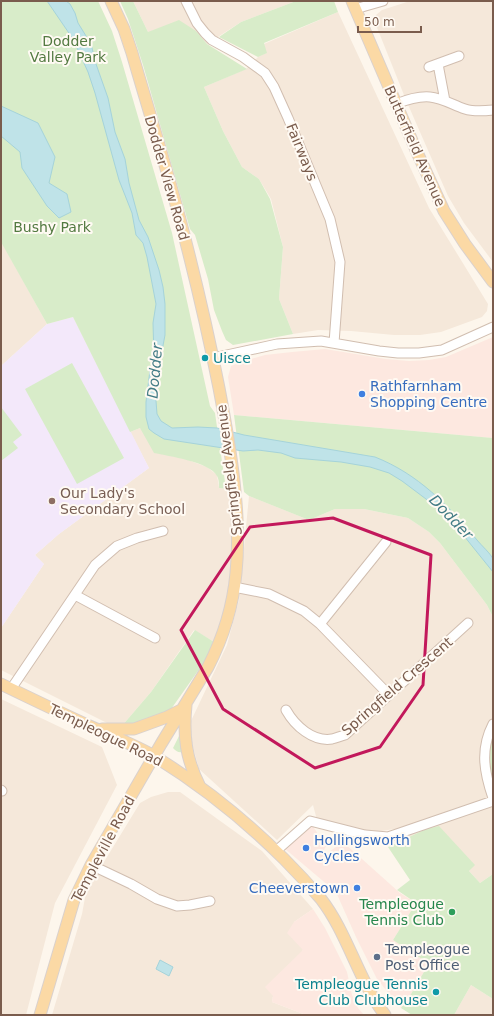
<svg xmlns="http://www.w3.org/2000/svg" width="494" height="1016" font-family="'DejaVu Sans',sans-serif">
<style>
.residential{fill:#f5e8da}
.commercial{fill:#fde8e0}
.education{fill:#f3e8fa}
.green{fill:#d8ecc9}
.water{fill:#bfe3e8;stroke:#a5d3da}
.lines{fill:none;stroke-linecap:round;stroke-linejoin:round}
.minor-casing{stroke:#d1beb0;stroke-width:11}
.major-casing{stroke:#dad1cd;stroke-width:13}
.minor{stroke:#fff;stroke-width:9}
.major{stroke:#fbd9a5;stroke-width:11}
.marked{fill:none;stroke:#c2185b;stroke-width:3;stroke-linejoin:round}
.culture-dot{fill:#0f9aa8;stroke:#fffaf3;stroke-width:1.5}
.shop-dot{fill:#3f7fe0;stroke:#fffaf3;stroke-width:1.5}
.education-dot{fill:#8d6e63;stroke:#fffaf3;stroke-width:1.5}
.leisure-dot{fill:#2e9e5b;stroke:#fffaf3;stroke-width:1.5}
.service-dot{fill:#5c6f8a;stroke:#fffaf3;stroke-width:1.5}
.labels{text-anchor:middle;stroke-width:4;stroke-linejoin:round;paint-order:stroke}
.park-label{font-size:14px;fill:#537a41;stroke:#fffaf3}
.street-label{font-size:14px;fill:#7a5c4d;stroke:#fffaf3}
.culture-label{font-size:14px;fill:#0d838f;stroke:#fffaf3;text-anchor:start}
.shop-label{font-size:14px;fill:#366cbe;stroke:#fffaf3;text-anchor:start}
.education-label{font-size:14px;fill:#785e54;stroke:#fffaf3;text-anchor:start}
.leisure-label{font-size:14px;fill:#27864d;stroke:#fffaf3;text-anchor:end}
.service-label{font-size:14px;fill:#4e5e75;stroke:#fffaf3;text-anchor:start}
.water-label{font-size:15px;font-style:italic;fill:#437c86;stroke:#fffaf3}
</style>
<rect width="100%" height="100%" fill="#fdf6ec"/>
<path class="residential" d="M133,1H296L241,22L207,44L196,31L148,32Z
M410,1H493V262L464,223L448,196L406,100L374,20L376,15L382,10Z
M338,12L429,208L488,304L487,311L482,317L441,332L420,335H394L351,331L318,330L293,334L279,299L283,247L271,199L259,179L242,167L223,131L204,87L246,69L258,57L266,53L264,44Z
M1,241L47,324L1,366Z
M140,428L188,460L207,467L217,475L219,488L230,490L234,543L227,597L220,627L214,642L194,630L151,692L121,727L113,726L1,670V628L44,564L35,555L59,534L149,468L130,432Z
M249,496L309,520L335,509H364L408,518L429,532L440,543L487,605L493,617V874L480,883L469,871L474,865L426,829L395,844L394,829L369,833L317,820L313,805L277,840L199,769L189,732L190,723L227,645L239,600Z
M1,699L102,747L117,785L55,903L26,1015H1Z
M168,792H180L262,851L313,909L294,922L303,950L273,996L272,1002L306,1015H52L82,914L87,887L96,875L140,803L151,797Z
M471,985L493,999V1015H454Z"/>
<path class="commercial" d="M493,337V438L234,415L228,377L231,366L244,361L265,355L292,352L325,349L386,359L409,361L429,360L446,357Z
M312,825L326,846L324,850L326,854L343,842L400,893L416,903L393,940L428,963V965L411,994L401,1008L377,979L356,937L336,892L284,848Z
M313,909L325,928L347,972L352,995L358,1008L364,1015H306L272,1002L273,996L265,987L303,950L287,933L294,922Z"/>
<path class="education" d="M73,317L149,468L59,534L35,555L44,564L1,628V366L47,324Z"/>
<path class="green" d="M1,1H98L112,31L122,62L172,233L210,406L215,413L226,489L219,488C219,485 219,479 217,476C210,462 168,456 154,453L140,428L130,432L73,317L47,324L1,242Z
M120,1H133L148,32L179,20L196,31L207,44L247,69L204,87L223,131L242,167L259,179L270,199L283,247L279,299L293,334L233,345L226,340L222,331L214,310L208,279L195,235L190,229L143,65L128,19Z
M296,1H334L338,12L264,43L267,53L258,57L219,37L241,22Z
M72,363L124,458L77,484L25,389Z
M1,407L22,435L13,442L18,448L1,461Z
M234,415L493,438V617L487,605L440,543L429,532L408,518L364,509H335L309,520L249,496L244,492Z
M195,630L214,642L205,661L169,712L161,717L121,727L151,692Z
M493,733V785C490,768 485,749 493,733Z
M179,736L183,752C178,753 176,751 173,748Z
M439,826L475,865L469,871L480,883L493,874V999L471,985L454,1015H412L401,1008L411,994L428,965V963L393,940L416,903L397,890L410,880L388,847L426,829Z"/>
<path class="water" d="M47,1H66L70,4L75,13L78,23L91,44L96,64L108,98L115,132L125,159L129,183L139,220L148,237L159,270L163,287L165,304V335L155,388L157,414L161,421L172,428L198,427L217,428L244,435L375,457C418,474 448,505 477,540C481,545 491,554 493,559C494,563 493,568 493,572L456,526L438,508L402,481L389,473L370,467L341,462L295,458L281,453L258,450L243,451L164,439L154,433L149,429L146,417V402L150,370L154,357L153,323L156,304L147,257L143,243L136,235L132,213L119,180L95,93L88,72L73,39Z
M1,106L38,123L55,157L49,183L67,194L71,212L59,218L47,206L22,168L20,152L1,136Z
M160,960L173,967L169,976L156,969Z"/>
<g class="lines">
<defs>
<path id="minor" d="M186,1L197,23L205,33L212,40L243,57L265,73L274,87L288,118L330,219L340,262L334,343
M355,9L383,1
M438,64L445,101
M429,67L459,56
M396,104C406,100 419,96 430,97C442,98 453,105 465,109C474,112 484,111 493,110
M213,358L277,344L321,341L379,351L398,353H419L442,350L493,327
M234,587L269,594L304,611L320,624L389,695
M75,595L155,638
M320,624L386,542
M11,689L95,565L117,546L137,538L163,531
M286,710C295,726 313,742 332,739C336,738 341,736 345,735L468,623
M493,724C480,749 484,772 493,798
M1,790L2,791
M276,851L310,821L365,835L388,837L493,801
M91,865L131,884L157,899L177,906L190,905L210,901"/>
<path id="major" d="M352,1L416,150L444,211L465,244L493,282
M1,684C32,699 63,714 94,728C114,737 135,745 154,756C201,785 245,820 284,859C297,872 309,885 321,899C348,934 358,980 385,1015
M186,705C183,736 186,759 200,787
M102,729H134L167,717L181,710
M40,1015L74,900L91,865L161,744L208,667C223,638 233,606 236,573C242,514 230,446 219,388C207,327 193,268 177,208C163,156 147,105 132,53L124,29L111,1"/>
</defs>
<use href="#minor" class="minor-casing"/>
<use href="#major" class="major-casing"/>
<use href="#minor" class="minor"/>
<use href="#major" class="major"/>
</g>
<path class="marked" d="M333,518L431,555L423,685L380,747L315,768L223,709L181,630L250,527Z"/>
<g class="culture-dot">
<circle cx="205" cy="358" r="4"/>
<circle cx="436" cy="992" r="4"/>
</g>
<g class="shop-dot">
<circle cx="362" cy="394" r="4"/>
<circle cx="306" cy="848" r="4"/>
<circle cx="357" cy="888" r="4"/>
</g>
<circle class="education-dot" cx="52" cy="501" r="4"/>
<circle class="leisure-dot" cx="452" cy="912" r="4"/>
<circle class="service-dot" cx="377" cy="957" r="4"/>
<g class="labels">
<g class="park-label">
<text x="68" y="46">Dodder<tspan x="68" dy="16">Valley Park</tspan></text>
<text x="52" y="232">Bushy Park</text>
</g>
<g class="street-label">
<text transform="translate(415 146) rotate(66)" y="5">Butterfield Avenue</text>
<text transform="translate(302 152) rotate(68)" y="5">Fairways</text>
<text transform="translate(167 178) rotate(74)" y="5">Dodder View Road</text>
<text transform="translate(229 470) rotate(-97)" y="5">Springfield Avenue</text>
<text transform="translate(397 686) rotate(-41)" y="5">Springfield Crescent</text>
<text transform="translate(106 735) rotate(26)" y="5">Templeogue Road</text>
<text transform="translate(103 849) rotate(-62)" y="5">Templeville Road</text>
</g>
<g class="culture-label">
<text x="213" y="363">Uisce</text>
<text x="428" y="989" text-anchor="end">Templeogue Tennis<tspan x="428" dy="16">Club Clubhouse</tspan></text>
</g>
<g class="shop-label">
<text x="370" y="391">Rathfarnham<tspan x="370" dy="16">Shopping Centre</tspan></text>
<text x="314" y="845">Hollingsworth<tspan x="314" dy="16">Cycles</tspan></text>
<text x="349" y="893" text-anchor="end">Cheeverstown</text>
</g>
<g class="education-label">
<text x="60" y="498">Our Lady's<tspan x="60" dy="16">Secondary School</tspan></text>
</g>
<g class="leisure-label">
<text x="444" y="909">Templeogue<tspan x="444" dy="16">Tennis Club</tspan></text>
</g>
<g class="service-label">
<text x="385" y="954">Templeogue<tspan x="385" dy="16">Post Office</tspan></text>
</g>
<g class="water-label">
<text transform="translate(155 371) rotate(-85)" y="5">Dodder</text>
<text transform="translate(451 517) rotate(46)" y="5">Dodder</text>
</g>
</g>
<rect width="494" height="1016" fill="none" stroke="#7a5c4d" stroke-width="4"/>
<path d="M358 26v6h63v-6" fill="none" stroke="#7a5c4d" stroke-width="2"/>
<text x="364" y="26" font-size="12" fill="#7a5c4d" stroke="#fffaf3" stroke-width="3" paint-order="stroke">50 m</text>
</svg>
